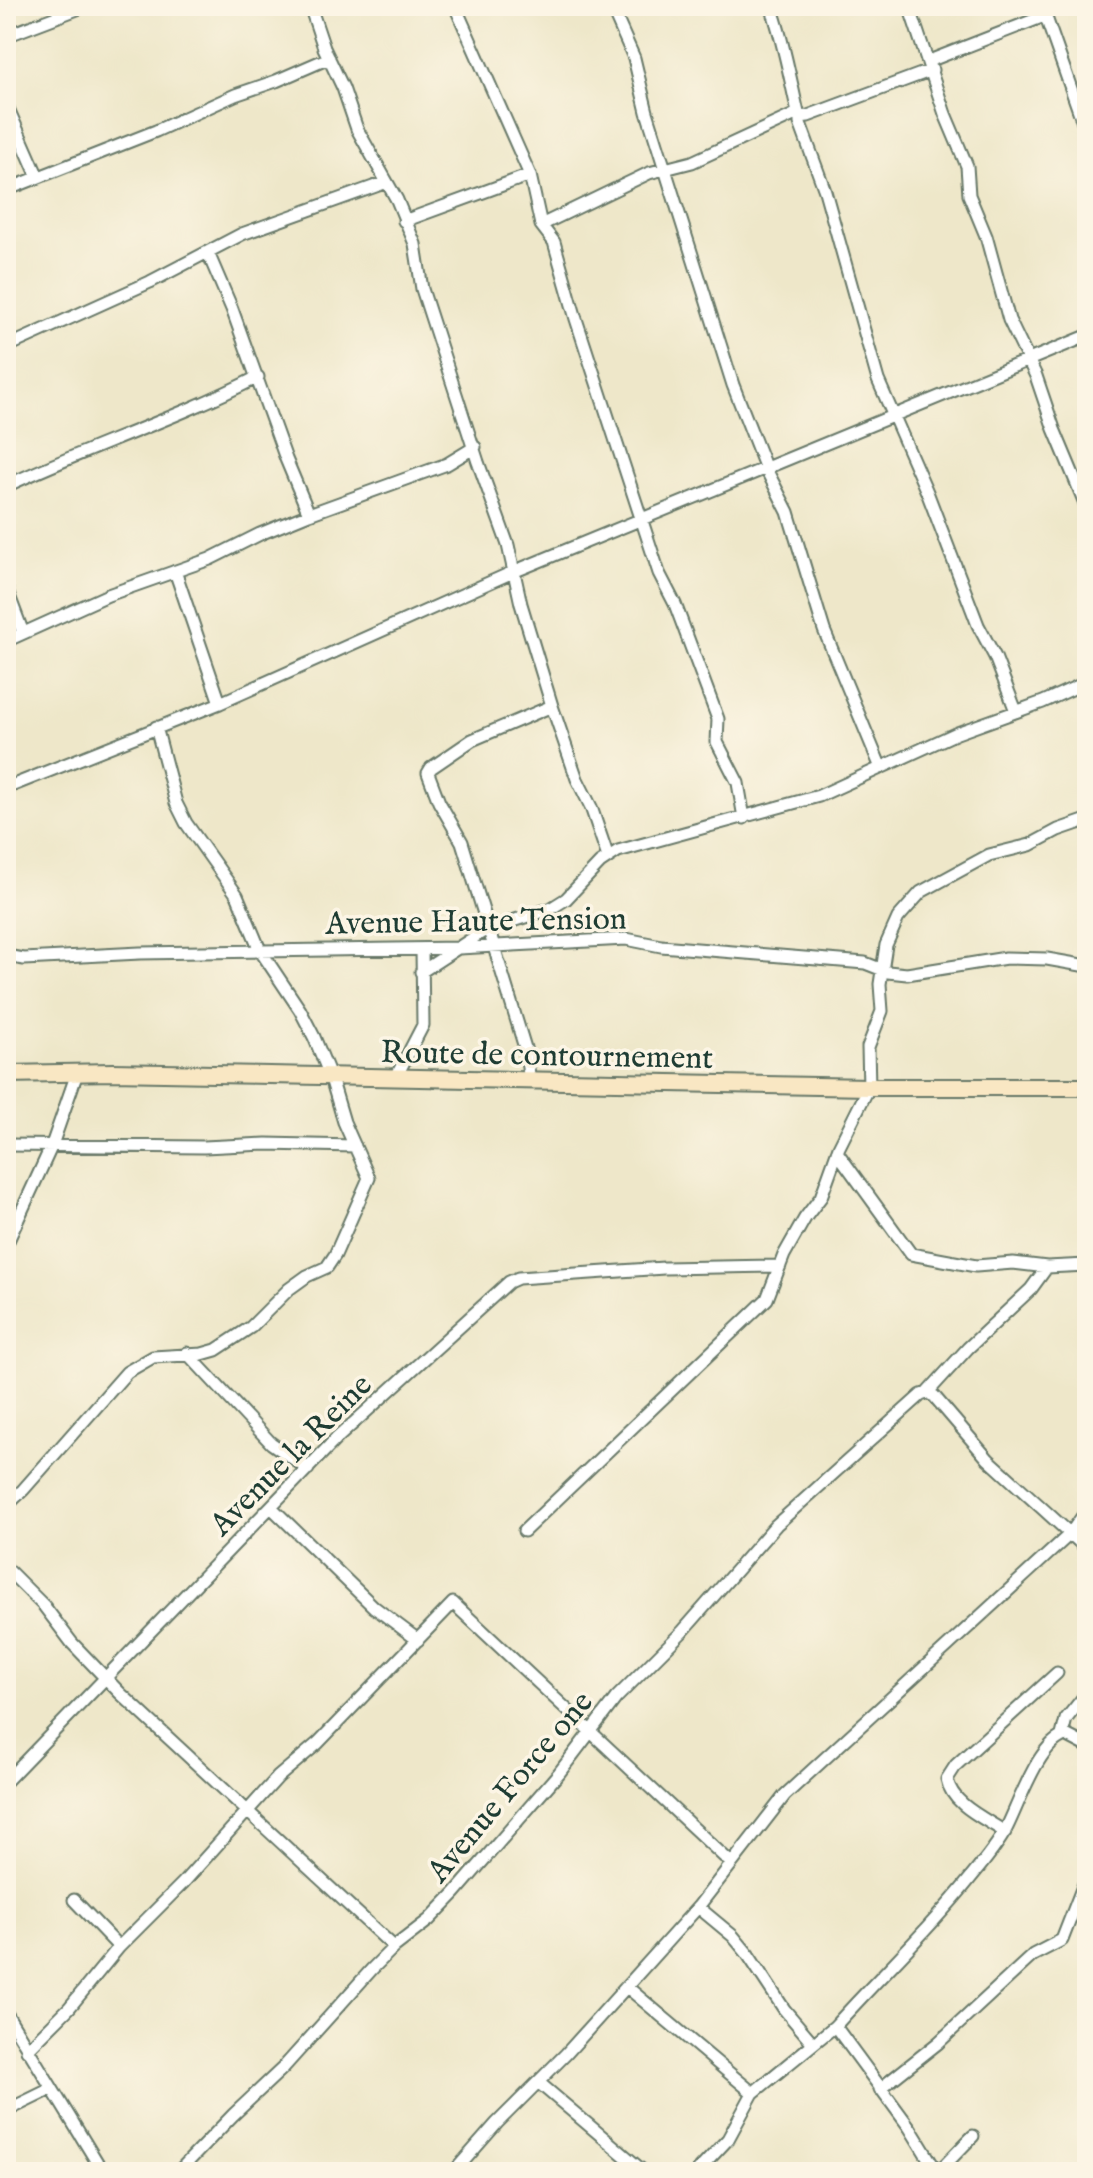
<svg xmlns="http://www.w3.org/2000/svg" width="1093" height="2178" font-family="'IM FELL English',serif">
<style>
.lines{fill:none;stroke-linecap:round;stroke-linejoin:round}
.street-casing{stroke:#677868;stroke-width:15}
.secondary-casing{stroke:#677868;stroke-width:20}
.street{stroke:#fff;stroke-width:11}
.secondary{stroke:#f9e7c3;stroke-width:16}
.labels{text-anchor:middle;stroke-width:7;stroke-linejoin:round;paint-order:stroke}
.street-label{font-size:32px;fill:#1f3d34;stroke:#fcf5e5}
</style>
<rect width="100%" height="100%" fill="#fcf5e5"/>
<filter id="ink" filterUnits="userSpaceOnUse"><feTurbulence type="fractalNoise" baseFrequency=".0125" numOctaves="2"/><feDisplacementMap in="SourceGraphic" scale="16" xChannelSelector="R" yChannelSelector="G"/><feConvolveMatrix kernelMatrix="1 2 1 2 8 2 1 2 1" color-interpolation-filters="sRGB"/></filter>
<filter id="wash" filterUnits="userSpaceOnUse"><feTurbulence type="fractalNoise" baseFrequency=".006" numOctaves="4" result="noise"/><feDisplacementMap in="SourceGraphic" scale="32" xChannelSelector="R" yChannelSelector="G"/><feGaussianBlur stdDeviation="1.8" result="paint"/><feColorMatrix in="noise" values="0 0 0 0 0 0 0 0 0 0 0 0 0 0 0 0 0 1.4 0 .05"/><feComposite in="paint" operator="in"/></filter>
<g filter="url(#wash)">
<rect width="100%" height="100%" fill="#eee7c9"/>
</g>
<g filter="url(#ink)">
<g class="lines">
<defs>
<path id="street" d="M310,6L324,48L343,88L357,129L397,200L415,244L422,289L478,462L508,545L521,604L552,706L472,740L431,768L428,773L439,802L462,842L525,1048L530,1081
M455,6L530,175L541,225L554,242L576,319L659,573L675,604L718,719L717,742L738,783L744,818
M611,6L634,58L647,112L733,385L766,469L788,512L824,630L881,768
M771,6C784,42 790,79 799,117
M909,6L945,114L967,166L969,195L986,236L1009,320L1036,376L1054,429L1087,508
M1042,6L1087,134
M6,36L85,6
M929,61L1047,15
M932,70L808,116L800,117V123L825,191L878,380L927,492L978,625L995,657L1016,711
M6,104L38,177
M6,190L156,131L235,95L276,81L329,58
M404,221L530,175
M541,225L649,173L692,162L798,113
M208,253L232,309L286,459L309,514
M6,347L150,282L242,234L387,182
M6,486C89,447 176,419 258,377
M175,571L220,703
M6,588L23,633
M6,641L108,595L210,559L260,534L309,514L447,464L475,447
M552,706L577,779L591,807L608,857
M6,788L220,703L513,572L1087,336
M6,956L24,959L140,953L459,948L626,939L661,946L865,963L888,972L907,974L1006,958L1047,959L1087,966
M421,972L487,929L550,909L566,899L600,863L618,851L819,796L957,733L1043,702L1087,682
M395,1079L423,1025L422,950
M6,1145L204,1147L266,1144L355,1146
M837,1152L911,1254L976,1266L1013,1263L1047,1267L1087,1265
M6,1245L52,1145L77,1073
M187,1353L271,1443L308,1469
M927,1393L934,1396L988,1459L1087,1549
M6,1506L23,1490L127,1372L153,1357L202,1354L216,1350L251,1327L289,1289L307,1276L327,1267L335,1255L369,1178L344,1122L331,1078L314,1037L300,1010L260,950L237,895L186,823L176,803L156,727
M272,1508L374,1607L418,1640
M524,1531L767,1299L784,1255L805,1218L821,1197L839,1147L869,1087L868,1047L882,1011L880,984L886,945L898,918L921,892L989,855L1030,845L1058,830L1087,820
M6,1568L44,1606L72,1643L120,1693L394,1947
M1062,1735L1066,1719L1087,1693
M6,1781L336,1439L509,1282L518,1278L664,1268L780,1266
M1005,1832C984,1818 952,1805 947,1779L956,1765L1057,1673
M74,1900L119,1947
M698,1907L733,1936L747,1953L784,2009L812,2042
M627,1987L753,2093
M6,2013L103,2172
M27,2050L69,2008L119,1947L183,1883L278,1777L318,1743L453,1603L731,1863
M538,2082L644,2172
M880,2089L938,2043L1033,1955L1062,1940L1087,1876
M6,2111L51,2089
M178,2172L233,2115L283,2068L372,1969L394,1947L429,1920L455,1893L559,1773L616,1698L683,1631L776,1525L921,1395L927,1393L968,1348L1031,1289L1047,1267
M454,2172L497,2123L566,2054L698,1907L785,1795L1070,1534L1087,1510
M697,2172L728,2139L753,2093L835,2026
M937,2172L910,2128L835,2026C879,1977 927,1932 968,1881C981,1865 995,1849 1005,1831C1018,1807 1038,1742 1066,1735L1087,1746
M938,2172L973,2136"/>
<path id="secondary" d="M6,1074L113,1072L869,1087H1087"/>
</defs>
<use href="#street" class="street-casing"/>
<use href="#secondary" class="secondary-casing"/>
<use href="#street" class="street"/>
<use href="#secondary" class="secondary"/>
</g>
</g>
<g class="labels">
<g class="street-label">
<text transform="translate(476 920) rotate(-1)" y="11">Avenue Haute Tension</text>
<text transform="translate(547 1054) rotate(1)" y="11">Route de contournement</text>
<text transform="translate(290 1454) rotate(-45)" y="11">Avenue la Reine</text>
<text transform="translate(509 1786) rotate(-50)" y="11">Avenue Force one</text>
</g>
</g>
<rect width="1093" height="2178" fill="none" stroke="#fcf5e5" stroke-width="32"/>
</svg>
